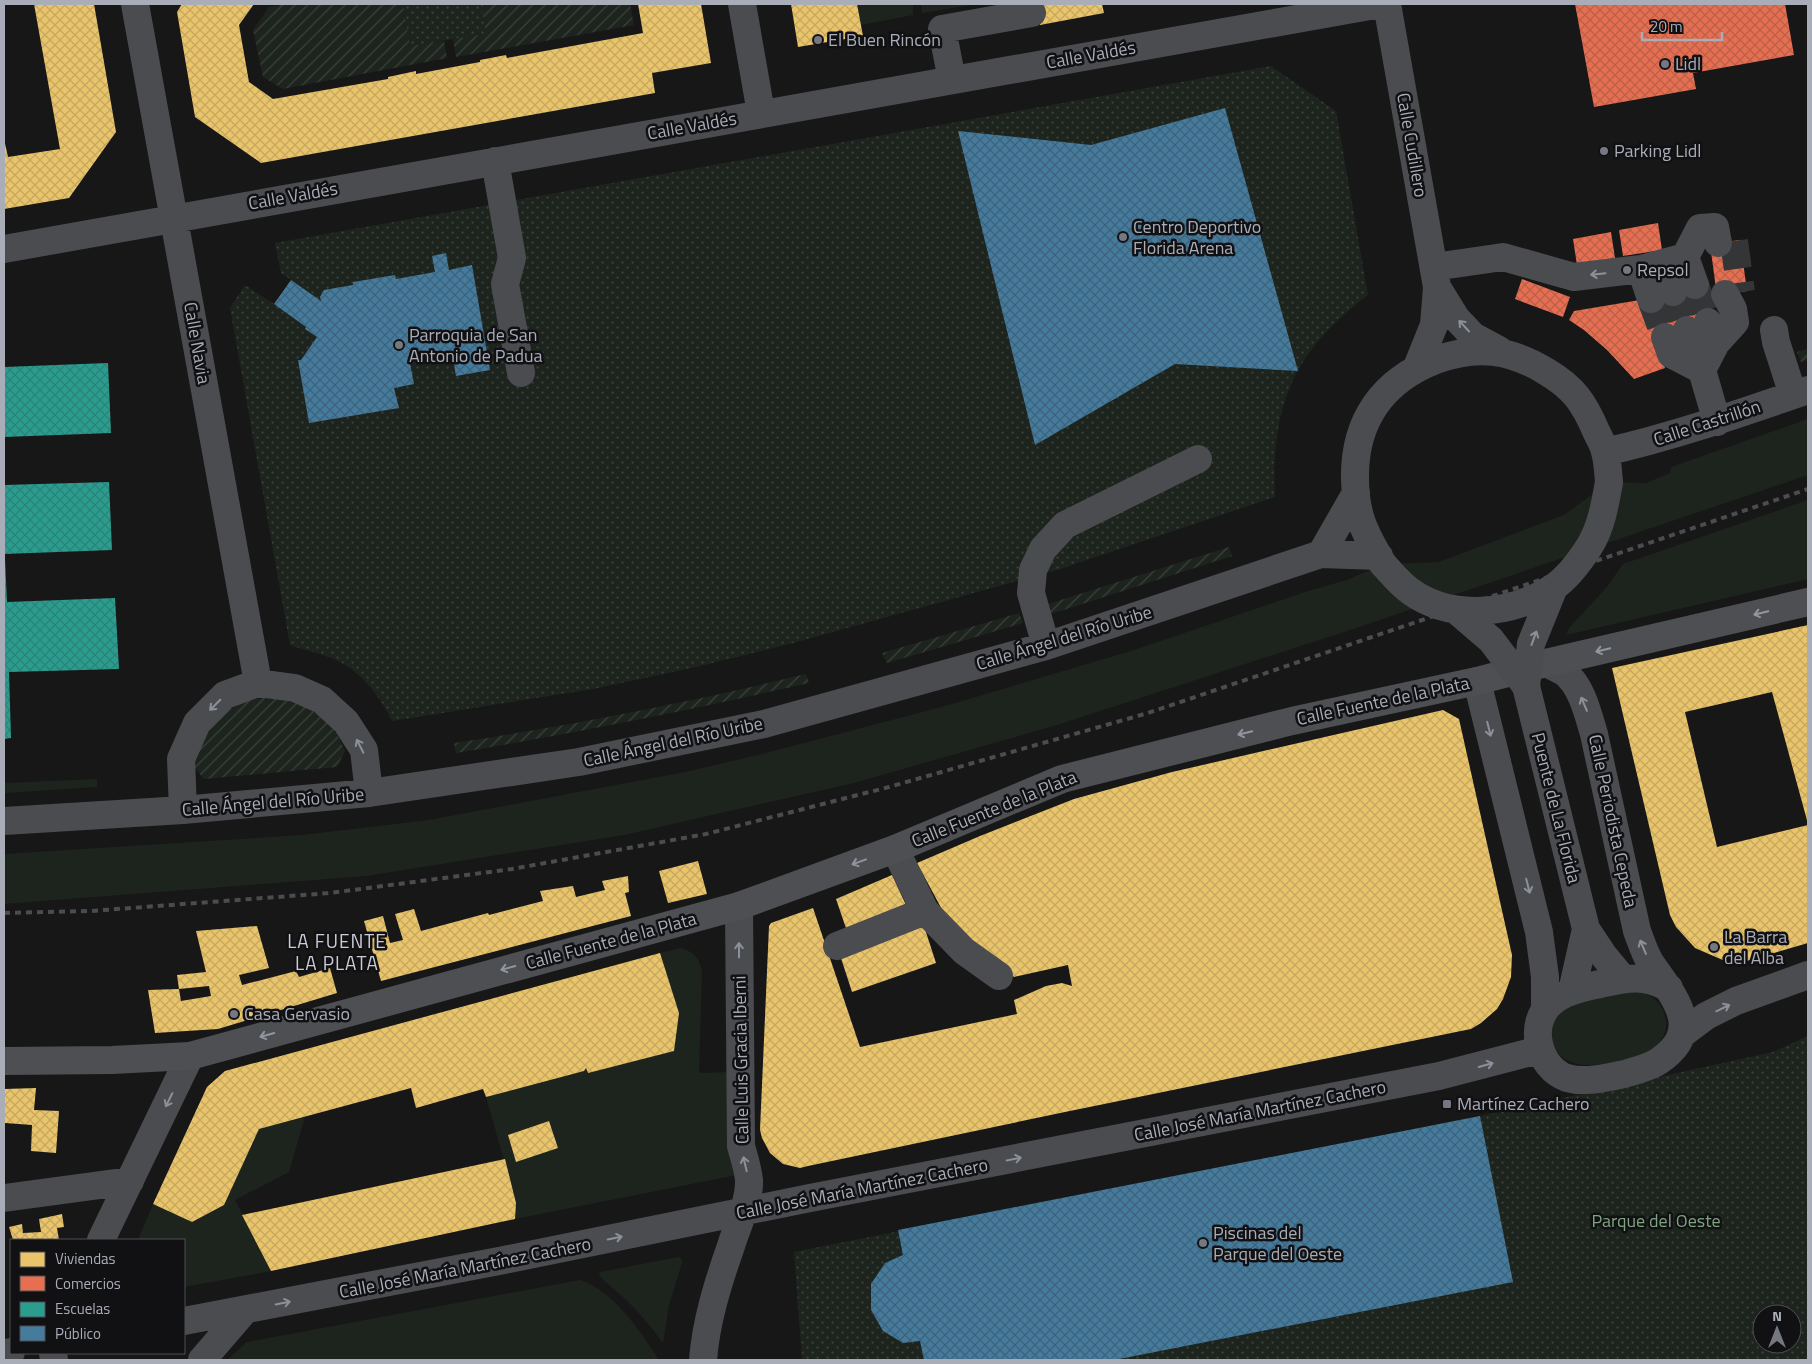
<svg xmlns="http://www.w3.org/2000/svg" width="1812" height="1364" font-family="'Titillium Web',sans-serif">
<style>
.grass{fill:#1d241e;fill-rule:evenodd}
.park{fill:url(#park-dots);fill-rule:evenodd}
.garden{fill:url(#garden-furrows)}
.homes{fill:url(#homes-cross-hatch)}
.shops{fill:url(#shops-cross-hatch)}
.schools{fill:url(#schools-cross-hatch)}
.public{fill:url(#public-cross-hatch)}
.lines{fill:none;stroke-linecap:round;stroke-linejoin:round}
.minor-tunnel{stroke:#343537;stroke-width:28;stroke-dasharray:28 14;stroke-linecap:butt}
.minor{stroke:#4b4c50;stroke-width:28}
.major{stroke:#4d4f52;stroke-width:28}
.rail{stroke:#4b4c4f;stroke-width:4;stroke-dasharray:6 5;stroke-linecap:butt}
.minor-bridge{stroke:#4b4c50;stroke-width:28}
.oneway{stroke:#8c9099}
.oneway2{stroke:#91969e}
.poi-dot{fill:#757880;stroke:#111113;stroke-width:2}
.labels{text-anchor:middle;stroke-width:5;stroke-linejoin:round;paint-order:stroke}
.poi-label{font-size:18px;fill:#a8adb8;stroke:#111113;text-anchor:start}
.street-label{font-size:18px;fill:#a8adb8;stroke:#111113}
.park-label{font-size:18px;fill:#7fa381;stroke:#111113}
.neighbourhood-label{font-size:19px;letter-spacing:1px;fill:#c9ccd4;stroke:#111113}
</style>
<defs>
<pattern id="park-dots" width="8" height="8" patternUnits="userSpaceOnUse" patternTransform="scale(1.25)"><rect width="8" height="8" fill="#1d241e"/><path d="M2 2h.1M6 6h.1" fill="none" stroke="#3b413d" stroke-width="1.8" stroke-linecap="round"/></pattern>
<pattern id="garden-furrows" width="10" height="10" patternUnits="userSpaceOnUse" patternTransform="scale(1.25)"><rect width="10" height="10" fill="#1d241e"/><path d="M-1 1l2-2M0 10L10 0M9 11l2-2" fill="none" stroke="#3b413d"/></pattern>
<pattern id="homes-cross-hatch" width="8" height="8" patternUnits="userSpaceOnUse" patternTransform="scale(1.25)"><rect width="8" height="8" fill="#e9c46a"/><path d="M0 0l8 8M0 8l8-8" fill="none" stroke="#c4a760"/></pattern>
<pattern id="shops-cross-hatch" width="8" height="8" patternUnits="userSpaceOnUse" patternTransform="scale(1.25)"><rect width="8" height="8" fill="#e76f51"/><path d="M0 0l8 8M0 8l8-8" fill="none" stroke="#ba604a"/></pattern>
<pattern id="schools-cross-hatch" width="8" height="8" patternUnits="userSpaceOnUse" patternTransform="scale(1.25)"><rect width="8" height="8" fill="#2a9d8f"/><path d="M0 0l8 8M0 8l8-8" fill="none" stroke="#2c8379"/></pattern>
<pattern id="public-cross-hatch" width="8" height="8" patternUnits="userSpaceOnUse" patternTransform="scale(1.25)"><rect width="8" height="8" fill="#457b9d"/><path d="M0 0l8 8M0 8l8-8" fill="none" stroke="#3e6279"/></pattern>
</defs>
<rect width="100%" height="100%" fill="#171717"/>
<path class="grass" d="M857,4H913V15L861,25Z
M921,4H977L922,13Z
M1808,419V475L1347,631L1057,725L854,783L624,835L366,876L4,904V854L302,835L429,820L685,772L758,755L949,705L1134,650L1308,591L1347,580L1383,564L1439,562L1564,515L1609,482L1646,483L1670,473L1671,467Z
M1808,500V579L1566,635L1569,628L1606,588L1623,564Z
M97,779V787L4,793V783Z
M680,948C693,951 700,958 702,972L699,1071L701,1073L731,1072L737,1175L515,1219L516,1203L486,1097L584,1071L586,1068L588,1073L660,953ZM508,1135L557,1148L516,1161Z
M1639,991C1654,997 1663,1003 1666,1020C1670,1056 1617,1064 1590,1065C1553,1067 1535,1028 1568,1006C1584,996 1620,993 1639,991Z
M305,1117L289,1172L235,1200L271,1271L184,1287V1240H138L153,1204L192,1222L224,1205L259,1129Z
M679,1257L682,1260V1263L669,1305L663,1343C643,1316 628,1300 602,1279L599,1274L600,1272Z
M580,1280C613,1290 641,1332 659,1360H227L247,1342Z"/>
<path class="park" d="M403,4H481L486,34L410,46Z
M1271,66L1336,111L1368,295C1294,351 1271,404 1275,497L1057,570L793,643L696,667L593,689L392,721C379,695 361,671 334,659C320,653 304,650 290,645L230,308L245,285L274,304L291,280L281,273L275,243Z
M1808,1036V1360H802L794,1252L1480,1116L1773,1052ZM1762,1314H1792V1344H1762Z"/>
<path class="garden" d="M287,4H403L410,46L444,41L447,58L283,89L263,77L253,30L269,7Z
M481,4H630L634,25L456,57L453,39L486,34Z
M1808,349V360L1801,362L1797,352Z
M1229,547L1232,556L1051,614L1048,604Z
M1019,613L1023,623L887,663L882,653Z
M806,674L809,683C692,710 574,733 456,753L454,743C573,725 690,702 806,674Z
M264,698H288L308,708L323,718L335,730L345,751L337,767L204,779L193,766L204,735L218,719L231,709L245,701Z"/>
<path class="homes" d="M34,4H94L116,132L69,198L4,209V139L8,157L60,149Z
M182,4H254L239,25L249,82L273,99L388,79V77L416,71V74L480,62V60L506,55L507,58L643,33L638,4H701L711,63L652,73L655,93L261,163L195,117L177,12Z
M791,4H857L863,36L798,47Z
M1036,4H1102L1104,13L1040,25Z
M1808,625V824L1772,692L1685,712L1717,847L1808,825V943L1743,962L1725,961L1695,948L1676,927L1670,915L1612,668Z
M1443,710L1459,719L1512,955L1511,977L1503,999L1497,1009L1481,1023L1471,1029L1461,1031L1065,1112L808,1166L800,1168L783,1164L770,1153L762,1138L760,1130L769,926L771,923L813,908L860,1047L1017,1014L1014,1000L1046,986L1062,983L1072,986L1068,965L1014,977L956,929L946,917L917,863L980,836L1074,799L1172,772Z
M698,861L707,894L668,903L659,871Z
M892,875L906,905L848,934L836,899Z
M628,876L629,892L625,893L631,916L381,981L364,921L383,916L390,943L403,940L395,914L414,909L421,931L488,913L489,915L543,901L540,891L573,886L576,897L605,890L602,881Z
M257,926L269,968L239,975L242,985L296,971L299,977L330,968L337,993L218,1029L155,1033L148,990L179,989L181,1001L211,996L209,986L179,989L177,975L206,972L196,931Z
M924,926L936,963L852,992L840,955Z
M660,953L679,1013L674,1051L588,1073L586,1068L584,1071L486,1097L483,1089L416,1108L411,1088L259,1129L224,1205L192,1222L153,1204L207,1087L225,1071Z
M36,1088L34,1110L59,1111L56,1153L31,1151L32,1125L5,1123L4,1127V1089Z
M549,1121L558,1148L516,1162L508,1135Z
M505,1159L516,1203L515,1219L271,1271L242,1215Z
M62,1214L64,1227L57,1228L59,1240H13L9,1227L22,1224L23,1233L41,1232L39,1219Z"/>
<path class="shops" d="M1575,4H1785L1794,55L1693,73L1696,89L1594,107Z
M1658,223L1662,250L1623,256L1619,230Z
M1611,232L1615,258L1577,265L1573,239Z
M1740,240L1747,291L1717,296L1710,244Z
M1522,279L1570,297L1563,317L1515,299Z
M1702,283L1715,321L1654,340L1665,368L1634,379L1607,350L1584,330L1569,320L1574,311L1640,300Z"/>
<path class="schools" d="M108,363L111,433L4,437V367Z
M109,482L112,550L4,554V485Z
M4,558H5L7,602L115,598L119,669L9,672L11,738L4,739Z"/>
<path class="public" d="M1225,108L1298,371L1175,364L1035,445L958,131L1091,145Z
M446,253L449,270L472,265L490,370L456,376L452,353L409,358L414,384L394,388L399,408L309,423L298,360H301L317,337L305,329L306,327L274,304L291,280L321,301L320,297L324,290L353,285V282L395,275L396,279L435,272L432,256Z
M1480,1116L1513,1282L1114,1360H924L920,1341L903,1343L883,1331L871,1310V1284L885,1263L903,1255L898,1230Z"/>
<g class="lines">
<path class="minor-tunnel" d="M1734,241L1741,292
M1695,285L1708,322
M1673,292L1687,330
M1651,299L1665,337"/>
<path class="minor" d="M135,4L258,683
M742,4L761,113
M1387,4L1437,287L1434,325L1417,367
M952,80L942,29L1032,13
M495,161L512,258L505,284L521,373
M4,249L1381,4
M1685,257L1700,228L1715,227L1718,243
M1663,264L1673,292
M1434,267L1503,257L1574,277L1641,269L1685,257L1695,285
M1641,269L1651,299
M1437,287L1456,318L1473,336L1499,350
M1708,322L1716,343L1702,370L1717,422
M1687,330L1702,370
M1774,330L1776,342L1793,395
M1665,337L1671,354L1702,370
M1716,343L1735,322L1733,309L1725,294
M1605,452C1675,436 1741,413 1808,390
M1321,554L1356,493
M1383,564C1375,550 1366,536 1361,520C1357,507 1355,493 1355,479C1354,421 1382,381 1436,360C1477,345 1510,349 1547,372C1574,388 1584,403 1596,431C1599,438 1604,445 1605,452C1608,462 1608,473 1609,482
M1046,646L1031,593L1033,570L1043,549L1065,525L1198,459
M1546,663C1552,666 1559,669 1564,672C1582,686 1588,714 1594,734L1637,931C1641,941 1644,952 1650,962C1672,995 1706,1029 1659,1061C1648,1068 1632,1072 1620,1075C1603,1078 1584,1083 1567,1078C1538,1068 1527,1024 1551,1003C1564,991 1583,988 1600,984C1628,978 1642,974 1669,988
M1477,681L1539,932L1545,977V1008
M1526,686L1586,929L1604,956L1623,979
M183,810L181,759L197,723L225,695L258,683L295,688L322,700L346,722L364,750L369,793
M4,821L183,810L369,793L579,762L764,724L1046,646L1321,554L1379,556
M895,849L925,911L964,951L999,976
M837,946L925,911
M1572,991L1586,929
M1682,1034L1706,1016L1736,1001L1808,975
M4,1198L130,1181
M101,1240L190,1056
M184,1321L499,1261L810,1198L1439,1076L1539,1050
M4,1353L11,1352
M53,1353L54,1360
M202,1360L245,1310
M703,1360C706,1321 718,1283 731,1246C737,1225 750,1202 749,1180C748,1169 744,1157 741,1146L739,906"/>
<path class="major" d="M4,1061L112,1060L190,1056L739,906L895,849L1062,779L1292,721L1477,681L1546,663L1808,602"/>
<path class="rail" d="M4,913L91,911L330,893L512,869L706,834L889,787L1148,713L1808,489"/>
<path class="minor-bridge" d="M1383,564C1392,574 1400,584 1410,591C1451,621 1513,615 1554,587C1567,578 1580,561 1589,547C1601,528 1605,505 1609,482
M1456,610L1491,640L1526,686
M1526,686L1531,644L1554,587"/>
</g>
<defs><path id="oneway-shaft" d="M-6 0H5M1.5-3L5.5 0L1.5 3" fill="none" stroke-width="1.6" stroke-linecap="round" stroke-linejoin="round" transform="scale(1.25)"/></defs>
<g class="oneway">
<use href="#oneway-shaft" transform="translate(1598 274) rotate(174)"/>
<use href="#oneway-shaft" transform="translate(1464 326) rotate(-133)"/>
<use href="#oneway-shaft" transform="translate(1534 638) rotate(-70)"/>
<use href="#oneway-shaft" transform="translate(1584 704) rotate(-113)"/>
<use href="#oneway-shaft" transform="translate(215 705) rotate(135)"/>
<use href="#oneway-shaft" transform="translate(1489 729) rotate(76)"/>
<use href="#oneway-shaft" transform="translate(360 746) rotate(-117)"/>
<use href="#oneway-shaft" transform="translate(1528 886) rotate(76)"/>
<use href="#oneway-shaft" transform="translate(1643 947) rotate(-113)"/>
<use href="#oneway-shaft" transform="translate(739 950) rotate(-90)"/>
<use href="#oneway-shaft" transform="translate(1723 1008) rotate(-26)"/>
<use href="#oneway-shaft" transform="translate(1486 1065) rotate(-16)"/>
<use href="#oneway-shaft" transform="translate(169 1100) rotate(116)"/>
<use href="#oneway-shaft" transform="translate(1014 1159) rotate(-11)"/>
<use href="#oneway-shaft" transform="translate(745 1164) rotate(-103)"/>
<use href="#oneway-shaft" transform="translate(615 1238) rotate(-12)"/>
<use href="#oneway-shaft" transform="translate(283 1303) rotate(-11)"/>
</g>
<g class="oneway2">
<use href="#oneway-shaft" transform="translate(1761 613) rotate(167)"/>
<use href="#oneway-shaft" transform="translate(1603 650) rotate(167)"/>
<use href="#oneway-shaft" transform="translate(1245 733) rotate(166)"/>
<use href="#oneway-shaft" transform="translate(859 862) rotate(160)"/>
<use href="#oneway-shaft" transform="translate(508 968) rotate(165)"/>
<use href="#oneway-shaft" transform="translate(267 1035) rotate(164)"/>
</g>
<g class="poi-dot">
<circle cx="818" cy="40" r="5"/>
<circle cx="1665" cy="64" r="5"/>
<circle cx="1604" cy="151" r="5"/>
<circle cx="1123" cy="237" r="5"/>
<circle cx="1627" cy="270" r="5"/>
<circle cx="399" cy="345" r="5"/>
<circle cx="1714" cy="947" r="5"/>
<circle cx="234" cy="1014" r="5"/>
<rect x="1442" y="1099" width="10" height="10" rx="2.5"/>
<circle cx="1203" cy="1243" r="5"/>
</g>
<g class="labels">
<g class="poi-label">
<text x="828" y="46">El Buen Rincón</text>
<text x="1675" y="70">Lidl</text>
<text x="1614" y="157">Parking Lidl</text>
<text x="1133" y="233">Centro Deportivo<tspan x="1133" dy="21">Florida Arena</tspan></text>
<text x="1637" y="276">Repsol</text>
<text x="409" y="341">Parroquia de San<tspan x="409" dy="21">Antonio de Padua</tspan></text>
<text x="1724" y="943">La Barra<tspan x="1724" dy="21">del Alba</tspan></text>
<text x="244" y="1020">Casa Gervasio</text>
<text x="1457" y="1110">Martínez Cachero</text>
<text x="1213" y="1239">Piscinas del<tspan x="1213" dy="21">Parque del Oeste</tspan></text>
</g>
<g class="street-label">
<text transform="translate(1091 55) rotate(-10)" y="6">Calle Valdés</text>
<text transform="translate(692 126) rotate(-10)" y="6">Calle Valdés</text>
<text transform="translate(1412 145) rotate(80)" y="6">Calle Cudillero</text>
<text transform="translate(293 196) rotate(-10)" y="6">Calle Valdés</text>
<text transform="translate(197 343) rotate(80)" y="6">Calle Navia</text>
<text transform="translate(1707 423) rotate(-18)" y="6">Calle Castrillón</text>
<text transform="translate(1064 638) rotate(-17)" y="6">Calle Ángel del Río Uribe</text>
<text transform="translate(1383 701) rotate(-12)" y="6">Calle Fuente de la Plata</text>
<text transform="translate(673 742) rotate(-12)" y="6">Calle Ángel del Río Uribe</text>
<text transform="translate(273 802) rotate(-5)" y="6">Calle Ángel del Río Uribe</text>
<text transform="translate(1556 808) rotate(76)" y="6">Puente de La Florida</text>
<text transform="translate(994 809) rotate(-22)" y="6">Calle Fuente de la Plata</text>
<text transform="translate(1613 821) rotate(78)" y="6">Calle Periodista Cepeda</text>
<text transform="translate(611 941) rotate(-15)" y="6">Calle Fuente de la Plata</text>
<text transform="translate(741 1060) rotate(-91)" y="6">Calle Luis Gracia Iberni</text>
<text transform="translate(1260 1111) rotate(-11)" y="6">Calle José María Martínez Cachero</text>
<text transform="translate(862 1189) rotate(-11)" y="6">Calle José María Martínez Cachero</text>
<text transform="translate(465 1268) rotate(-11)" y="6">Calle José María Martínez Cachero</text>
</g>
<g class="park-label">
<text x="1656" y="1227">Parque del Oeste</text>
</g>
<g class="neighbourhood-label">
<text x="337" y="948">LA FUENTE<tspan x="337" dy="22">LA PLATA</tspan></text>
</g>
</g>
<rect width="1812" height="1364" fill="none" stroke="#a8adb8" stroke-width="10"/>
<rect x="10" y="1239" width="175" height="115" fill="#111113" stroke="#4d4f55"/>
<rect x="20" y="1252" width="25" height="15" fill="#e9c46a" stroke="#4d4f55"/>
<text x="55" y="1264" font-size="15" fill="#a8adb8">Viviendas</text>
<rect x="20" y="1276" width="25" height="15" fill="#e76f51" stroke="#4d4f55"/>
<text x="55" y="1289" font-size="15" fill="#a8adb8">Comercios</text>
<rect x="20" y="1302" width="25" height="15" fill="#2a9d8f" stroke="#4d4f55"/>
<text x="55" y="1314" font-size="15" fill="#a8adb8">Escuelas</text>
<rect x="20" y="1326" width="25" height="15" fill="#457b9d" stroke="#4d4f55"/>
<text x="55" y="1339" font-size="15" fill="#a8adb8">Público</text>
<g transform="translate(1777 1329)"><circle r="24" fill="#111113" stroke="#4d4f55"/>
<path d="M0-4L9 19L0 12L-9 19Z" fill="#757880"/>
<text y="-8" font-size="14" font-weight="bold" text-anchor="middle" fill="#a8adb8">N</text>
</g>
<path d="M1642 32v8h80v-8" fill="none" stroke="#a8adb8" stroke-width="2.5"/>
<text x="1650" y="32" font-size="15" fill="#a8adb8" stroke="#111113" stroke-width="4" paint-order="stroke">20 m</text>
</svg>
